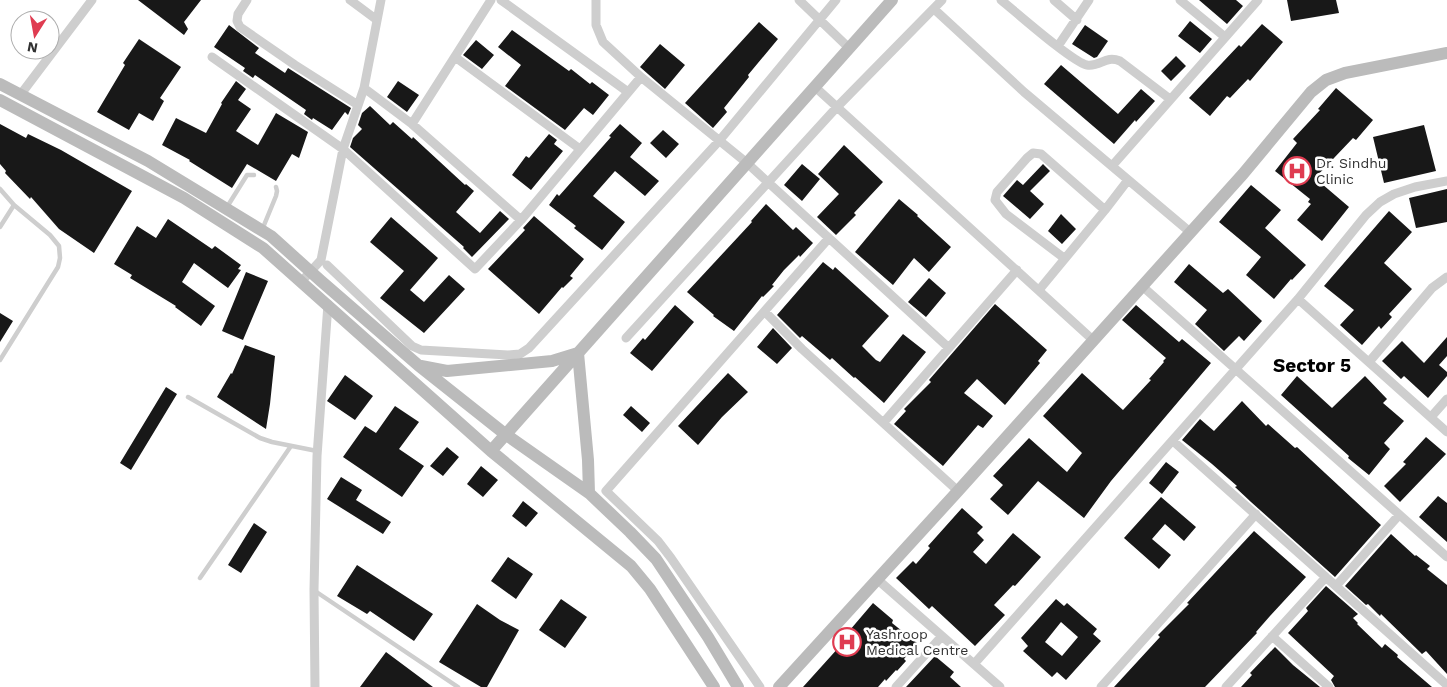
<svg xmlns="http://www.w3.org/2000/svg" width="1447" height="687" font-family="'Work Sans',sans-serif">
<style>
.building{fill:#181818;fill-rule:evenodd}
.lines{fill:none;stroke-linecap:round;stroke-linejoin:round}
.lane{stroke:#cecece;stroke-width:4.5}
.street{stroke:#cecece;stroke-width:9}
.secondary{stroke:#bbb;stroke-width:12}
.labels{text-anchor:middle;stroke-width:5;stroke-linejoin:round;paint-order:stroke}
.poi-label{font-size:14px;fill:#313131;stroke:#fff;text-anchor:start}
.district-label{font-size:19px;font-weight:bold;fill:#000;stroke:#fff}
</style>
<rect width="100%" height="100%" fill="#fff"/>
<path class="building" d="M138,0H201L184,22L188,29L184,35Z
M1199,0H1236L1243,6L1227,24Z
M1287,0H1336L1339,13L1291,21Z
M1190,21L1212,39L1200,53L1178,36Z
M759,22L778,39L748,75L749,77L724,108L727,112L713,128L685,103Z
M1262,24L1283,42L1250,81L1248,79L1230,98L1227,96L1210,116L1189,98L1239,45L1241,47Z
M229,25L259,48L255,53L285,73L288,68L351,108L348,115L345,112L332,130L313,118L312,120L304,114L306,110L255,75L253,78L243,71L245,68L214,47Z
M1085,25L1108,41L1097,57L1094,58L1072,44Z
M512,30L569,71L571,69L590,84L592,82L609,95L593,115L584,108L565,130L505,86L521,65L498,47Z
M139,39L181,67L160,98L164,101L153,121L139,113L129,130L97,112L125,65L123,63Z
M476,40L494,55L482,69L463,55Z
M660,44L685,65L665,89L640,67Z
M1176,56L1186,66L1171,81L1161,71Z
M1061,65L1118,114L1141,89L1155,101L1136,122L1135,120L1114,144L1044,84Z
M236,81L246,89L238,100L251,109L236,131L258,145L276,113L308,132L299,158L292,154L276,181L247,164L232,188L189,161L190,160L162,145L176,118L206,133L222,104L221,103Z
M398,81L419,95L407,112L387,97Z
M1336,88L1373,120L1356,140L1353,138L1315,178L1349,207L1322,241L1297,220L1311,204L1308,202L1310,199L1275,171L1297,143L1293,139L1320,110L1318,109Z
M370,106L390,125L393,122L412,139L413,137L465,185L466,184L474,191L456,212L480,233L500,211L509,219L472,257L463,248L464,247L350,147L353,138L362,129L358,125L362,113Z
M0,124L26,138L28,134L61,150L132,191L94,253L59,229L31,197L30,199L5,173L6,171L0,164Z
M620,124L642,143L630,157L659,181L645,196L615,171L593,196L625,222L602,250L574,228L576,226L549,205L557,194L559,196L611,137L609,136Z
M1424,125L1436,171L1384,183L1373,137Z
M663,130L679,144L666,158L650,143Z
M549,134L557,140L554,144L563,151L531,190L512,175L526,156L529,158Z
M844,145L883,182L854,213L856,215L836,235L817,217L839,194L818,174Z
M802,164L820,179L802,201L784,185Z
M1043,164L1050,171L1030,191L1044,204L1030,219L1003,196L1017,180L1023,185Z
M1251,185L1281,210L1265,228L1306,265L1292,280L1291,279L1274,299L1246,275L1261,257L1219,222Z
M1447,189V222L1416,228L1409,198Z
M899,199L918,215L917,216L951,247L929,272L914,258L893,285L855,252Z
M766,204L793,230L796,227L813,243L800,257L799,255L784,270L772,285L774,286L763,297L762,296L734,331L713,316L714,315L687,292L752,222L751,221Z
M1389,211L1412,232L1384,263L1412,289L1389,314L1392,317L1381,329L1379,326L1362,345L1340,325L1354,310L1324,286Z
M1061,214L1076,229L1062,244L1048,231Z
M534,216L584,259L570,276L573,278L563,288L562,287L539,314L488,269L525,230L523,228Z
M391,217L438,258L410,290L424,302L449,275L465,289L424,333L380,298L404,271L370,242Z
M168,219L212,249L215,246L241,265L238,269L241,270L228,288L194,263L182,282L215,306L201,326L175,307L176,306L130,278L132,275L114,264L137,226L156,238Z
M823,262L833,270L835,267L889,316L862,346L876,360L880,362L903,334L926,352L884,403L855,377L854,378L832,358L830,360L802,336L800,338L777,315Z
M1189,264L1223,293L1228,289L1262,321L1244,341L1239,336L1224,351L1195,324L1207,310L1174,282Z
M246,272L268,281L243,340L222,331Z
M929,278L946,293L926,317L908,302Z
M995,304L1047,350L1038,361L1040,363L1005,405L977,379L964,393L993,416L983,428L978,425L943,466L894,424L906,411L904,409L931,382L929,380Z
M675,305L694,322L652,371L630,353L643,338L645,340Z
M1136,305L1179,342L1182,339L1211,363L1111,481L1084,518L1038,481L1008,515L990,499L1003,485L993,476L1029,438L1067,472L1082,453L1043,416L1082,373L1123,410L1151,380L1149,379L1164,362L1163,361L1166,358L1122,320Z
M0,313L13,321L0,342Z
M773,328L792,348L777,364L757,347Z
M1447,337V356L1439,365L1447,372V376L1428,398L1404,376L1401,379L1382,361L1402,341L1424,363Z
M245,345L275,356L270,404L266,429L217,397L231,373L232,374Z
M728,373L748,392L722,417L698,445L678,426Z
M345,375L373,396L355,420L327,401Z
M1297,376L1332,408L1365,376L1387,399L1383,403L1404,421L1384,443L1390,449L1369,475L1348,458L1349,456L1281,395Z
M166,387L177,394L131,470L120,463Z
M1242,401L1266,426L1268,424L1295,448L1297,447L1381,525L1335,577L1251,502L1235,487L1237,486L1212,464L1182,440L1200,419L1214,431Z
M395,406L419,422L399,449L424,466L402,497L343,457L365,426L376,433Z
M631,406L650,423L642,432L623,415Z
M1426,437L1446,454L1400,502L1384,486L1406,464L1403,462Z
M447,447L459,457L443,476L430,466Z
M1166,462L1179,472L1162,494L1149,483Z
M481,466L498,480L483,497L467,484Z
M341,477L362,490L356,500L391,522L383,534L327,499Z
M1438,496L1447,503V542L1419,517Z
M1161,497L1196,527L1184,541L1165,524L1152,539L1171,555L1159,569L1124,538Z
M523,501L538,513L526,527L512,516Z
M962,508L983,527L977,533L984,540L973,552L986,564L1013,533L1041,557L1015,586L1013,585L994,605L1005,615L975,646L932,606L929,609L896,578L913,561L916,564L930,548L928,546Z
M254,523L267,532L241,573L228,565Z
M1254,531L1306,577L1270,616L1256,632L1257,633L1205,687H1114L1160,637L1158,635L1189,604L1187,603Z
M1391,534L1415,556L1416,555L1430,566L1427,569L1447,585V674L1426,651L1422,654L1381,614L1380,616L1368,604L1366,605L1345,586Z
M508,557L533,574L516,599L491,581Z
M357,565L433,614L414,641L370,611L367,614L337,596Z
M1326,586L1358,614L1353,618L1358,623L1357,624L1382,648L1385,644L1398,655L1397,657L1432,687H1335L1331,680L1334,676L1288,633L1308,611L1306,608Z
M561,599L587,617L565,648L539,630Z
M1056,599L1064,606L1067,603L1097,629L1093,634L1101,641L1066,680L1057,672L1052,677L1023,651L1028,646L1021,638ZM1061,622L1078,637L1062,656L1045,642Z
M873,603L893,620L892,623L917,643L904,659L906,661L897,671L896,670L886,681L885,679L878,687H803L840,646L838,644Z
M477,604L500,620L519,630L487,687H481L439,662Z
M1275,647L1293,665L1320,687H1241L1252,675L1250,673Z
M386,652L433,687H360Z
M935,656L954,672L950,677L961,687H906Z"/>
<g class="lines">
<path class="lane" d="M0,189L14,205L50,235L59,246L60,258L58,267L0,360
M227,207L247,175H254
M0,227L14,205
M262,230L276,196L277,191L276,187
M188,397L260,438L272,442L317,451
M200,578L291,446
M315,591L458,687"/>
<path class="street" d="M247,0L238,14L237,21L240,27L295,65L358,105
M350,0L377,20
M501,0L628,92
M596,0V25L603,42L641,77L747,163L949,348
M799,0L849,48
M1001,0C1016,12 1072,62 1087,65C1101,67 1105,55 1120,61L1170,99
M1054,0L1077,20
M1180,0L1225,37
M934,9L1024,92L1190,232
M1058,46L1089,0
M212,57L343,149L475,269L521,220L641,77
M455,57L580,149
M815,87L1093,340
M364,88L412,124L521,220
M21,94L92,0
M412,124L491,0
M1112,166L1258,0
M1064,258L1006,214L995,200L997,192L1027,158L1033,153L1041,154L1105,210
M327,265L412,346L421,350L508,355L520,354L529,348L719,141L836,0
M301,282L321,260L343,149L364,88L381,0
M1142,286L1447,557
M1039,290L1105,210L1128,180
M1298,299L1447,432
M765,312L802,349L958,491
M626,338L837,107L942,0
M1369,362L1432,288L1447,277
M1431,417L1447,399
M884,422L1017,270
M1173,441L1447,685
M878,580L1000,687
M1336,586L1399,515
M1272,636L1329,687
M974,664L1298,299L1366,215L1380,202L1394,194L1415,187L1447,181
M315,687L314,590L317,456L328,304
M760,687L671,558L658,541L606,491L829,238
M896,687L942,636
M1101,687L1256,514
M1226,687L1326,577"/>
<path class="secondary" d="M0,84L148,161L271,236L321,281L418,365L505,434L589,493L630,532L656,559L708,637L738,687
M0,100L184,198L263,248L491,451L631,566L650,589L714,687
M421,366L447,371L552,361L578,353L588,460L589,493
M491,451L892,0
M779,687L958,491L1243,174L1311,92L1326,80L1345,73L1447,53"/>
</g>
<defs>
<symbol id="hospital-ring" viewBox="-11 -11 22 22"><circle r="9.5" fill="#fff" stroke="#df3c51" stroke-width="1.5"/><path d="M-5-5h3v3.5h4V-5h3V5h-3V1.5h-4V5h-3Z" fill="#df3c51"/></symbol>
</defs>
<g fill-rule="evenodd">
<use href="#hospital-ring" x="1281" y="155" width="32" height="32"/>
<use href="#hospital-ring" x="831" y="626" width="32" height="32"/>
</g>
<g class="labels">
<g class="poi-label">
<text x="1316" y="168">Dr. Sindhu<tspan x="1316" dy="16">Clinic</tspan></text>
<text x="866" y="639">Yashroop<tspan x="866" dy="16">Medical Centre</tspan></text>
</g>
<g class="district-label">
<text x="1312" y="372">Sector 5</text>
</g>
</g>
<g transform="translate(35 35) rotate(191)"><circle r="24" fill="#ffffff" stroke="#adadad"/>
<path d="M0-4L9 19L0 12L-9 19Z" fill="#df3c51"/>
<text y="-8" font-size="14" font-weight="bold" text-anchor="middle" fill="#313131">N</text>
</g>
</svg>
